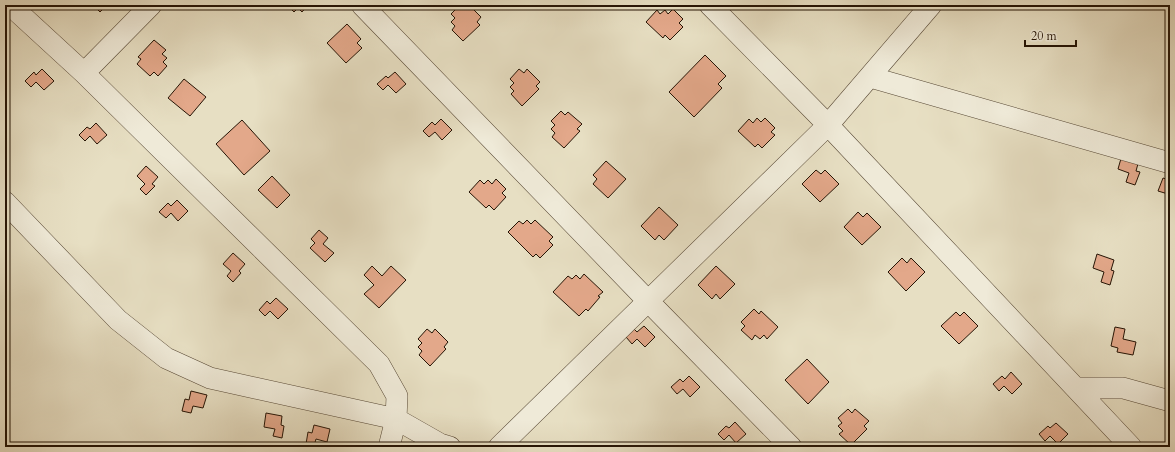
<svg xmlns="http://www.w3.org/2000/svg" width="1175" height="452" font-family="Cardo,serif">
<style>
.building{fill:#e3a88a;stroke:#251405}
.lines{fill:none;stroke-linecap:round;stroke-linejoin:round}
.minor-casing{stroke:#564734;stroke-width:22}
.minor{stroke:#efead8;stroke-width:21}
</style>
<rect width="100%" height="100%" fill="#e7dfc3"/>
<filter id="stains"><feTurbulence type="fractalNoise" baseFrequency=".005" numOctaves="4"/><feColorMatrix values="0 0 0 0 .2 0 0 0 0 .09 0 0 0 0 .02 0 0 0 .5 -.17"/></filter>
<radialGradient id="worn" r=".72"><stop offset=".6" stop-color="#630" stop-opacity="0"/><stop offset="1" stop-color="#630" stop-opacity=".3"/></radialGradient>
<path class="building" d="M93,5H107L100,12Z
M287,5H308L302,12L298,8L294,12Z
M460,5L464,8L469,5L481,17L477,22L480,25L463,41L452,30L455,26L451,22L455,18L451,14Z
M673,9L683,19L679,23L683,27L670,40L665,35L663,38L646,22L657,10L660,14L665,10L668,14Z
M347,24L361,39L357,43L362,48L346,63L327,43Z
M154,40L166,50L162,54L167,58L163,62L167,66L158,76L154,72L150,76L137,64L141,59L138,57Z
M705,55L726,76L718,84L722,88L694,117L669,92Z
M42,69L54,81L44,90L36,82L31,87L25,81L34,72L36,75Z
M519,69L524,73L527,69L540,82L536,86L539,89L522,106L511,94L514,91L510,87L514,83L510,79Z
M395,72L406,84L396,93L388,85L383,90L377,84L386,76L388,78Z
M184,79L206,97L190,116L168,98Z
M561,111L565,115L568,112L582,124L577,129L580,131L564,148L552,137L555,133L551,129L555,125L551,121Z
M757,118L761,122L765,118L775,128L771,132L775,135L762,148L758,144L755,147L738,131L749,119L753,123Z
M441,119L452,130L442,140L435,132L429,137L423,131L432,122L435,125Z
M242,120L270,151L244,175L216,144Z
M96,123L107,135L97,144L90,136L85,141L79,135L87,127L90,129Z
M1122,155L1139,160L1136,171L1140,172L1135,185L1126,182L1129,173L1118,169Z
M606,161L626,179L608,198L593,184L597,179L593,175Z
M146,166L158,177L152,184L155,186L146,195L140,189L145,184L137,176Z
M1170,169V187L1168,194L1158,191L1163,178L1166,179Z
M816,170L821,174L825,170L839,184L820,202L802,184Z
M272,176L290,195L277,208L258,190Z
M496,179L506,189L502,193L506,197L494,210L489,205L486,208L469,192L480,180L484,184L488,180L492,184Z
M177,200L188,211L178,221L171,213L166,218L159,212L168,203L171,206Z
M659,207L678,225L664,240L659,235L655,240L641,226Z
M858,212L863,217L867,213L881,227L862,245L844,227Z
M527,220L531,224L535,220L553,237L549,241L553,245L540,258L536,254L533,257L508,232L519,221L523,224Z
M319,230L328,238L323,244L334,253L325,262L310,248L315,243L311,239Z
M233,253L245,264L239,271L241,273L233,282L227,276L231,271L223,264Z
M1097,254L1114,260L1111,270L1114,271L1110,285L1101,282L1104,272L1093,268Z
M902,258L907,263L911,258L925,272L906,291L888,272Z
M372,266L382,276L391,266L406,280L379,308L364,294L374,285L364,275Z
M716,266L735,284L720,299L716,294L712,299L698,285Z
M584,274L603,292L598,296L600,297L588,311L586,309L579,316L553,292L568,276L572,279L576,275L580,279Z
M276,298L288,309L278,319L270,311L265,316L259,310L267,301L270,304Z
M754,309L759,314L761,311L778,327L767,339L764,335L760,339L755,335L752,340L741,330L745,326L741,322Z
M956,312L960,316L964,312L978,326L959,344L941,326Z
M644,326L655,337L645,347L637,339L632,344L626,337L634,329L637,332Z
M1115,327L1125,329L1123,339L1136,342L1133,355L1117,352L1118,348L1111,346Z
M427,329L432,333L435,329L448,342L444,347L446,349L430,366L419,355L422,351L418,347L422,343L418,339Z
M807,359L829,382L808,404L785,380Z
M1011,372L1022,384L1012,394L1004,386L999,391L993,384L1002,376L1005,379Z
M689,376L700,387L690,397L683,389L677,394L671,387L680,379L683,382Z
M191,391L207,395L203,408L193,406L191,413L182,411L185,399L189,400Z
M848,409L852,413L855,409L869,421L864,426L867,429L851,445L839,434L843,431L838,426L842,423L838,418Z
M266,413L282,416L281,425L284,426L282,438L273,436L275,429L264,427Z
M735,422L746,434L736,443L729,435L724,440L718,434L726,426L729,428Z
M1056,423L1068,434L1058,444L1050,436L1045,441L1039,434L1048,426L1050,428Z
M314,425L330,429L327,442L316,439L314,446L306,444L308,432L312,433Z"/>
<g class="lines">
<defs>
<path id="minor" d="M10,5L84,73L379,364L397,396L396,419L389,447
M362,5L648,301L791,447
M710,5L828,125L1131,447
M84,73L151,5
M870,77L1170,163
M5,202L118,320L166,358L210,378L396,419L440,444L450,447
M1076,388H1123L1170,401
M499,447L828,125L931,5"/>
</defs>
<use href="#minor" class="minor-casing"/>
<use href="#minor" class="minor"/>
</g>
<rect width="1175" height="452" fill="none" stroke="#e7dfc3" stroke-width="20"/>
<rect x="6" y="6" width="1163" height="440" fill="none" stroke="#251405" stroke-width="2"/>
<rect x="10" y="10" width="1155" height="432" fill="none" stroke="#251405"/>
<path d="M1025 40v6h51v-6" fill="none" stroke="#251405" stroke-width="2"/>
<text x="1031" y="40" font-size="12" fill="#251405" stroke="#efead8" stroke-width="3" paint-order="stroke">20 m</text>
<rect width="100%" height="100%" filter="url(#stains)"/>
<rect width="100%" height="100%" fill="url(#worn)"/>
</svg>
